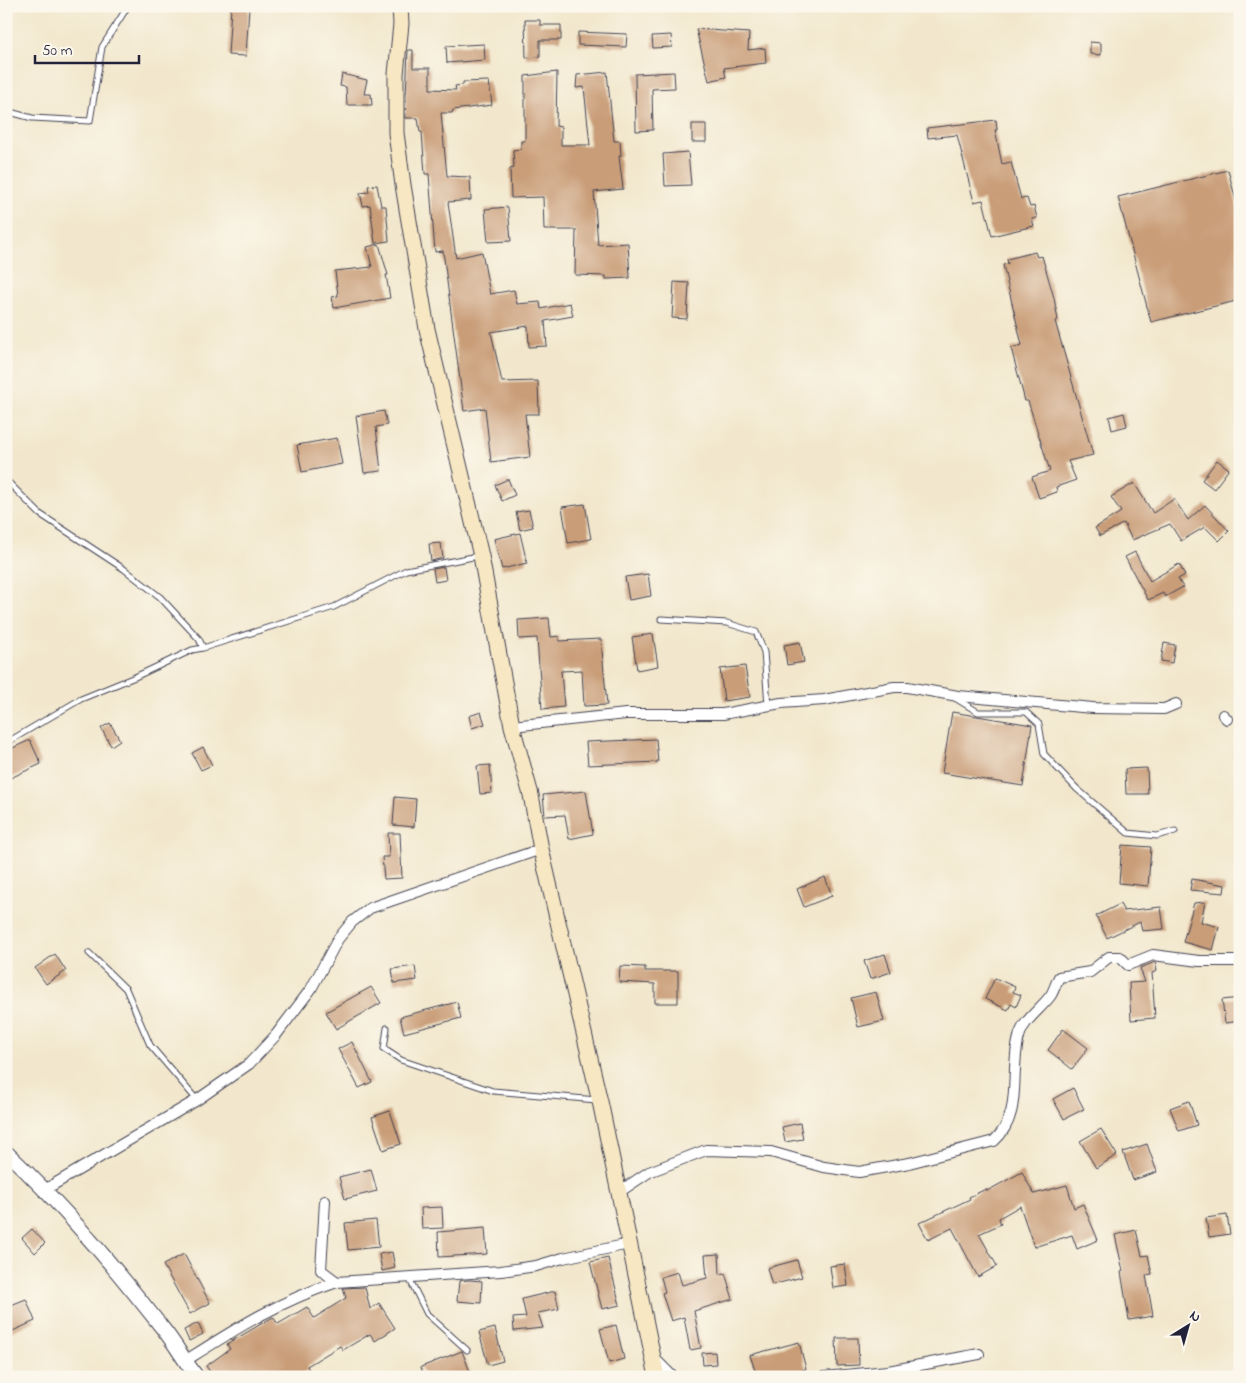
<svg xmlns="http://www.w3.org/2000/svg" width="1246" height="1383" font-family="'Indie Flower',sans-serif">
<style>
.building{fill:#c99d78}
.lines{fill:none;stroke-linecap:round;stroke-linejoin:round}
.service-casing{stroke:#414051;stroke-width:7}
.minor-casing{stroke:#414051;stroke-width:12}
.tertiary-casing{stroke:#414051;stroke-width:16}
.secondary-casing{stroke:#414051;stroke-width:17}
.service{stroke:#fff;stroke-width:5}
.minor{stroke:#fff;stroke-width:10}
.tertiary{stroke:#fff;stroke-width:14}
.secondary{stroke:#f7e8c3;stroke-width:15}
</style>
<rect width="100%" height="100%" fill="#fbf7ec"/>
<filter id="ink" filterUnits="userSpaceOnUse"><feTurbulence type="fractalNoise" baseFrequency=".02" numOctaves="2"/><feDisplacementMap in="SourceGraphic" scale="10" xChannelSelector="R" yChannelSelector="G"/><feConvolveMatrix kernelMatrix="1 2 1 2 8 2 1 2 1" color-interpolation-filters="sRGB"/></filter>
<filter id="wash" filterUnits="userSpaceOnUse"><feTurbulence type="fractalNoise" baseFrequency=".0096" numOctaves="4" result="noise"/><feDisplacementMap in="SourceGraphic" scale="20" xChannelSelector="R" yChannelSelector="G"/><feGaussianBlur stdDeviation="1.12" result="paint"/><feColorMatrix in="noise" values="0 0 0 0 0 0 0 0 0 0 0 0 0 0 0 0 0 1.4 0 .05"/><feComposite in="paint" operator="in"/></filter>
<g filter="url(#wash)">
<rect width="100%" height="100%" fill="#f2e7cc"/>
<g id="blocks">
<path class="building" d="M231,7L249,8L246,56L228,55Z
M525,20H540V25H561V40H540V57L526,58Z
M696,29L749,33L748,50L765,48L766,63L724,68L726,77L709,81Z
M578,32L627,34L626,47L578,45Z
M671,35L672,47L653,48L652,36Z
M1090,42L1101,43V55L1090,54Z
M484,44L485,60L447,63L446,46Z
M408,50H413V68H430V89L456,90L455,86L463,85V82L489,81L492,105L453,110L452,113H441L447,176L470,177L471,200L448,202L456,258L482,252L490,294L514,290L517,304L540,302L541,309L570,303L573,316L545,321L547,346L529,347L528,326L491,332L502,382L538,381L539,414H525L530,457L491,462L485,408L464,411L443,251L435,252L429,174H425L422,132H420L418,118H405Z
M557,72L556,126L561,127V145H590L584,87L576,88L577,75L607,72L614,141H620L621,156H619L623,189L594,192L598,245L628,243L630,278L606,279V276L575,275L576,230H544L543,197L511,198L510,169L514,168L513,150L521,149V141H525V76Z
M674,72L675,88L652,89L653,130L636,131L635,74Z
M342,74L367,80L364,94H371L372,105H347L346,87L340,86Z
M996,120L997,130H995L1002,164L1011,162L1021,199L1027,198L1030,207L1034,206L1037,218L1032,219L1034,226L992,236L983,200L974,202L957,135L928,138L927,128Z
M692,124H706V142H692Z
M688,152L691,185L665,186L663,154Z
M1228,170L1240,216V300L1151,322L1118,197Z
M377,185L381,206H386L389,241L375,243L370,205L363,206L360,193L369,192L368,186Z
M508,207L511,241L488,242L485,209Z
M379,244L388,275H386L390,298L334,308L332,297L338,296L335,271L372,267L367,247Z
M1035,252L1037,257L1042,256L1054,298L1058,320L1055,321L1093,455L1068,461L1076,480L1056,487L1057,492L1039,498L1032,477L1050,471L1028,401H1025L1011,348L1022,345L1003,265L1008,264L1007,259Z
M674,282L689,283L687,319L672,318Z
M384,411L387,425L376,427L381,471L364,473L356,416Z
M1124,413L1127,426L1112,430L1109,417Z
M337,438L342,464L302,472L297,445Z
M1217,460L1229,469L1214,489L1202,480Z
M508,479L515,495L502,501L495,485Z
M1134,483L1153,513L1174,499L1188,520L1205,505L1229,531L1219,541L1205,527L1181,541L1170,524L1132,540L1124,523L1100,536L1095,528L1121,512L1111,497Z
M585,504L591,539L568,543L562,507Z
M529,510L533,527L520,530L516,512Z
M520,533L527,563L502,569L494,539Z
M441,543L443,558L431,561L429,544Z
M1135,552L1150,581L1179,564L1185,575L1178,579L1183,587L1165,597L1163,593L1148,600L1125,557Z
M444,567L446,580L435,582L433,569Z
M648,574L651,596L629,600L625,577Z
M549,618L551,637L559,636V641L601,639L607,705L584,706L582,670L561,671L564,707L542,709L537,638L519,639L518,620Z
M653,634L658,666L637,670L632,637Z
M800,642L804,662L787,665L784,645Z
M1164,643L1175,645L1172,663L1161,661Z
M745,666L750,697L724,701L720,669Z
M481,712L485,724L472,728L469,716Z
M952,712L1032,725L1023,786L942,773Z
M110,723L120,740L111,746L101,728Z
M656,739L658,762L588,765L586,742Z
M30,740L41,764L6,780V751Z
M203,747L212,765L201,770L192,753Z
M490,765L492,793L480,794L477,766Z
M1147,768L1148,794H1126L1125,769Z
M586,791L593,834L569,839L565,815L545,816L543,795Z
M395,797L416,799L414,827L393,825Z
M388,833H400L402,878L384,879L382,857H389Z
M1122,845L1151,847L1148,886L1119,883Z
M825,877L832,896L804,907L797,889Z
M1192,879L1225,885L1224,893L1190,890Z
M1205,902L1201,922L1219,927L1213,950L1183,942L1194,903Z
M1120,904L1124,911L1161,907L1164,929L1142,931L1140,922L1107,938L1096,916Z
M55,954L66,971L46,984L35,968Z
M885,954L891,972L870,979L864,961Z
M1155,962L1157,971L1152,973L1155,1018L1131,1020L1129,983L1145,982L1140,968Z
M415,966L417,980L394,983L392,969Z
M620,966L645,967V971H678V1003H655V984L619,982Z
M995,978L1015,987L1013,992L1021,995L1016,1007L1011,1004L1008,1010L985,999Z
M371,987L381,1003L336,1029L326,1012Z
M876,992L884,1021L858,1027L851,998Z
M1240,998V1021L1225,1023L1222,1000Z
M457,1002L461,1018L404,1033L400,1017Z
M1063,1029L1088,1048L1072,1069L1048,1050Z
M352,1042L372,1082L359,1088L338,1049Z
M1073,1088L1084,1109L1064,1119L1053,1099Z
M1189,1101L1197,1125L1179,1131L1170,1108Z
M390,1111L401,1144L383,1150L372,1117Z
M800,1123L803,1139L785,1142L782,1127Z
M1101,1129L1117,1155L1096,1168L1080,1141Z
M1147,1144L1157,1172L1133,1180L1123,1152Z
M371,1169L377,1191L345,1199L339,1177Z
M1022,1172L1034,1194L1067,1185L1074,1208L1083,1204L1098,1240L1077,1249L1072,1235L1034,1247L1020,1206L999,1218L1001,1224L979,1234L997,1266L978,1277L952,1228L928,1240L919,1223L970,1199L969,1197L986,1189L987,1191Z
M442,1207L443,1228L422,1229L421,1208Z
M1227,1215L1230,1234L1209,1237L1206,1218Z
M376,1220L379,1247L348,1250L345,1223Z
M485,1228L487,1254L439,1257L438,1232Z
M32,1229L45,1243L35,1253L22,1238Z
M1136,1230L1142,1256L1148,1255L1152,1274L1146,1275L1153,1316L1129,1320L1121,1272L1123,1271L1115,1235Z
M392,1252L395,1268L382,1271L379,1254Z
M184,1254L210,1303L190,1314L163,1265Z
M719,1254L720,1274L725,1273L733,1299L694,1311L701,1348L690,1350L684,1317L671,1321L662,1293L665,1292L661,1277L678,1272L682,1285L707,1278L705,1255Z
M608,1258L620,1305L602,1309L590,1262Z
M797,1260L802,1277L772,1285L767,1268Z
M845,1264L848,1286L833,1288L830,1266Z
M469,1280L482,1281L481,1303L457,1301L459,1281Z
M365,1287L370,1309L379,1303L395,1328L375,1341L370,1334L343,1350L340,1346L307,1366L309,1370L298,1377H214L206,1366L230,1349L227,1344L273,1317L278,1324L307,1307L314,1318L346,1298L343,1288Z
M555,1291L559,1309L538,1313L543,1328L514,1331L513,1318L526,1317L522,1299Z
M26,1299L35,1321L6,1334V1307Z
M198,1323L203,1334L189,1341L184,1330Z
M616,1325L624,1359L609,1363L600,1329Z
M495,1328L503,1361L488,1365L479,1332Z
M836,1338H858L859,1365L837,1366Z
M799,1342L806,1369L779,1377H757L750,1355Z
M462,1351L472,1377H424L421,1367Z
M715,1352L716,1364L703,1365L702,1353Z"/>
</g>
</g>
<g filter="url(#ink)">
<use href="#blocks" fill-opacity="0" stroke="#414051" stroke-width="1"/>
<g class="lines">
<defs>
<path id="service" d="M6,111L32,118L90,121L102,47L128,6
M6,480L40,514L124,569L160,597L199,639L203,648L334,607L406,570L478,556
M661,619L727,623L756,632L764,652L768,705
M955,698L978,712H1026L1039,724L1044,754L1077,789L1128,833L1157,836L1175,831
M6,743L81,699L135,677L192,650L203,648
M89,953L126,989L150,1045L197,1100
M387,1028L384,1049L401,1060L493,1091L597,1100
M409,1278L427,1314L467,1350"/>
<path id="minor" d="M1223,715L1227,719
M512,726L626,714H723L781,703L824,700L894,687H907L958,696L1093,708L1164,709L1176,704
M46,1189L197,1100L249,1064L276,1035L311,989L338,939L352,922L370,908L541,849
M619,1192L649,1172L706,1150L771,1152L824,1167L859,1172L909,1163L994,1141C1024,1114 1009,1072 1019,1037C1023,1020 1041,1009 1051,995C1054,990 1056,983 1059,977L1090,972L1109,957H1120L1128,965L1153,955L1199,961H1240
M325,1201L321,1270L337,1282L501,1271L536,1266L563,1258L629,1244
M654,1358L673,1377
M185,1361C237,1328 277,1302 337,1282
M824,1377L888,1371L979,1354"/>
<path id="tertiary" d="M6,1152C64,1206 115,1268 164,1330C176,1345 185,1362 197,1377"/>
<path id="secondary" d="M400,6L401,24L396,74V133L403,185L427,329L481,556L512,726L531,795L541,849L601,1106L657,1377"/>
</defs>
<use href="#service" class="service-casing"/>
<use href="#minor" class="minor-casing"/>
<use href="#tertiary" class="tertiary-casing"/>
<use href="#secondary" class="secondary-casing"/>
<use href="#service" class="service"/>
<use href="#minor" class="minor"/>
<use href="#tertiary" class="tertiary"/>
<use href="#secondary" class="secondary"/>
</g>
</g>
<rect width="1246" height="1383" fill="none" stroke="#fbf7ec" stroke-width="25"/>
<g transform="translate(1188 1326) rotate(37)" stroke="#fbf7ec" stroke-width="4" paint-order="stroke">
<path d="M0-4L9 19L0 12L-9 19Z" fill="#22223b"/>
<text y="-8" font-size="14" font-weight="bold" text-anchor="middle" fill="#22223b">N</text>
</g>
<path d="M35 55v8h104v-8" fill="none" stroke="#22223b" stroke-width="2.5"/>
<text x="42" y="55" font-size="15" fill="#22223b" stroke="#fbf7ec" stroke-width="4" paint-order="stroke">50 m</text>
</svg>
